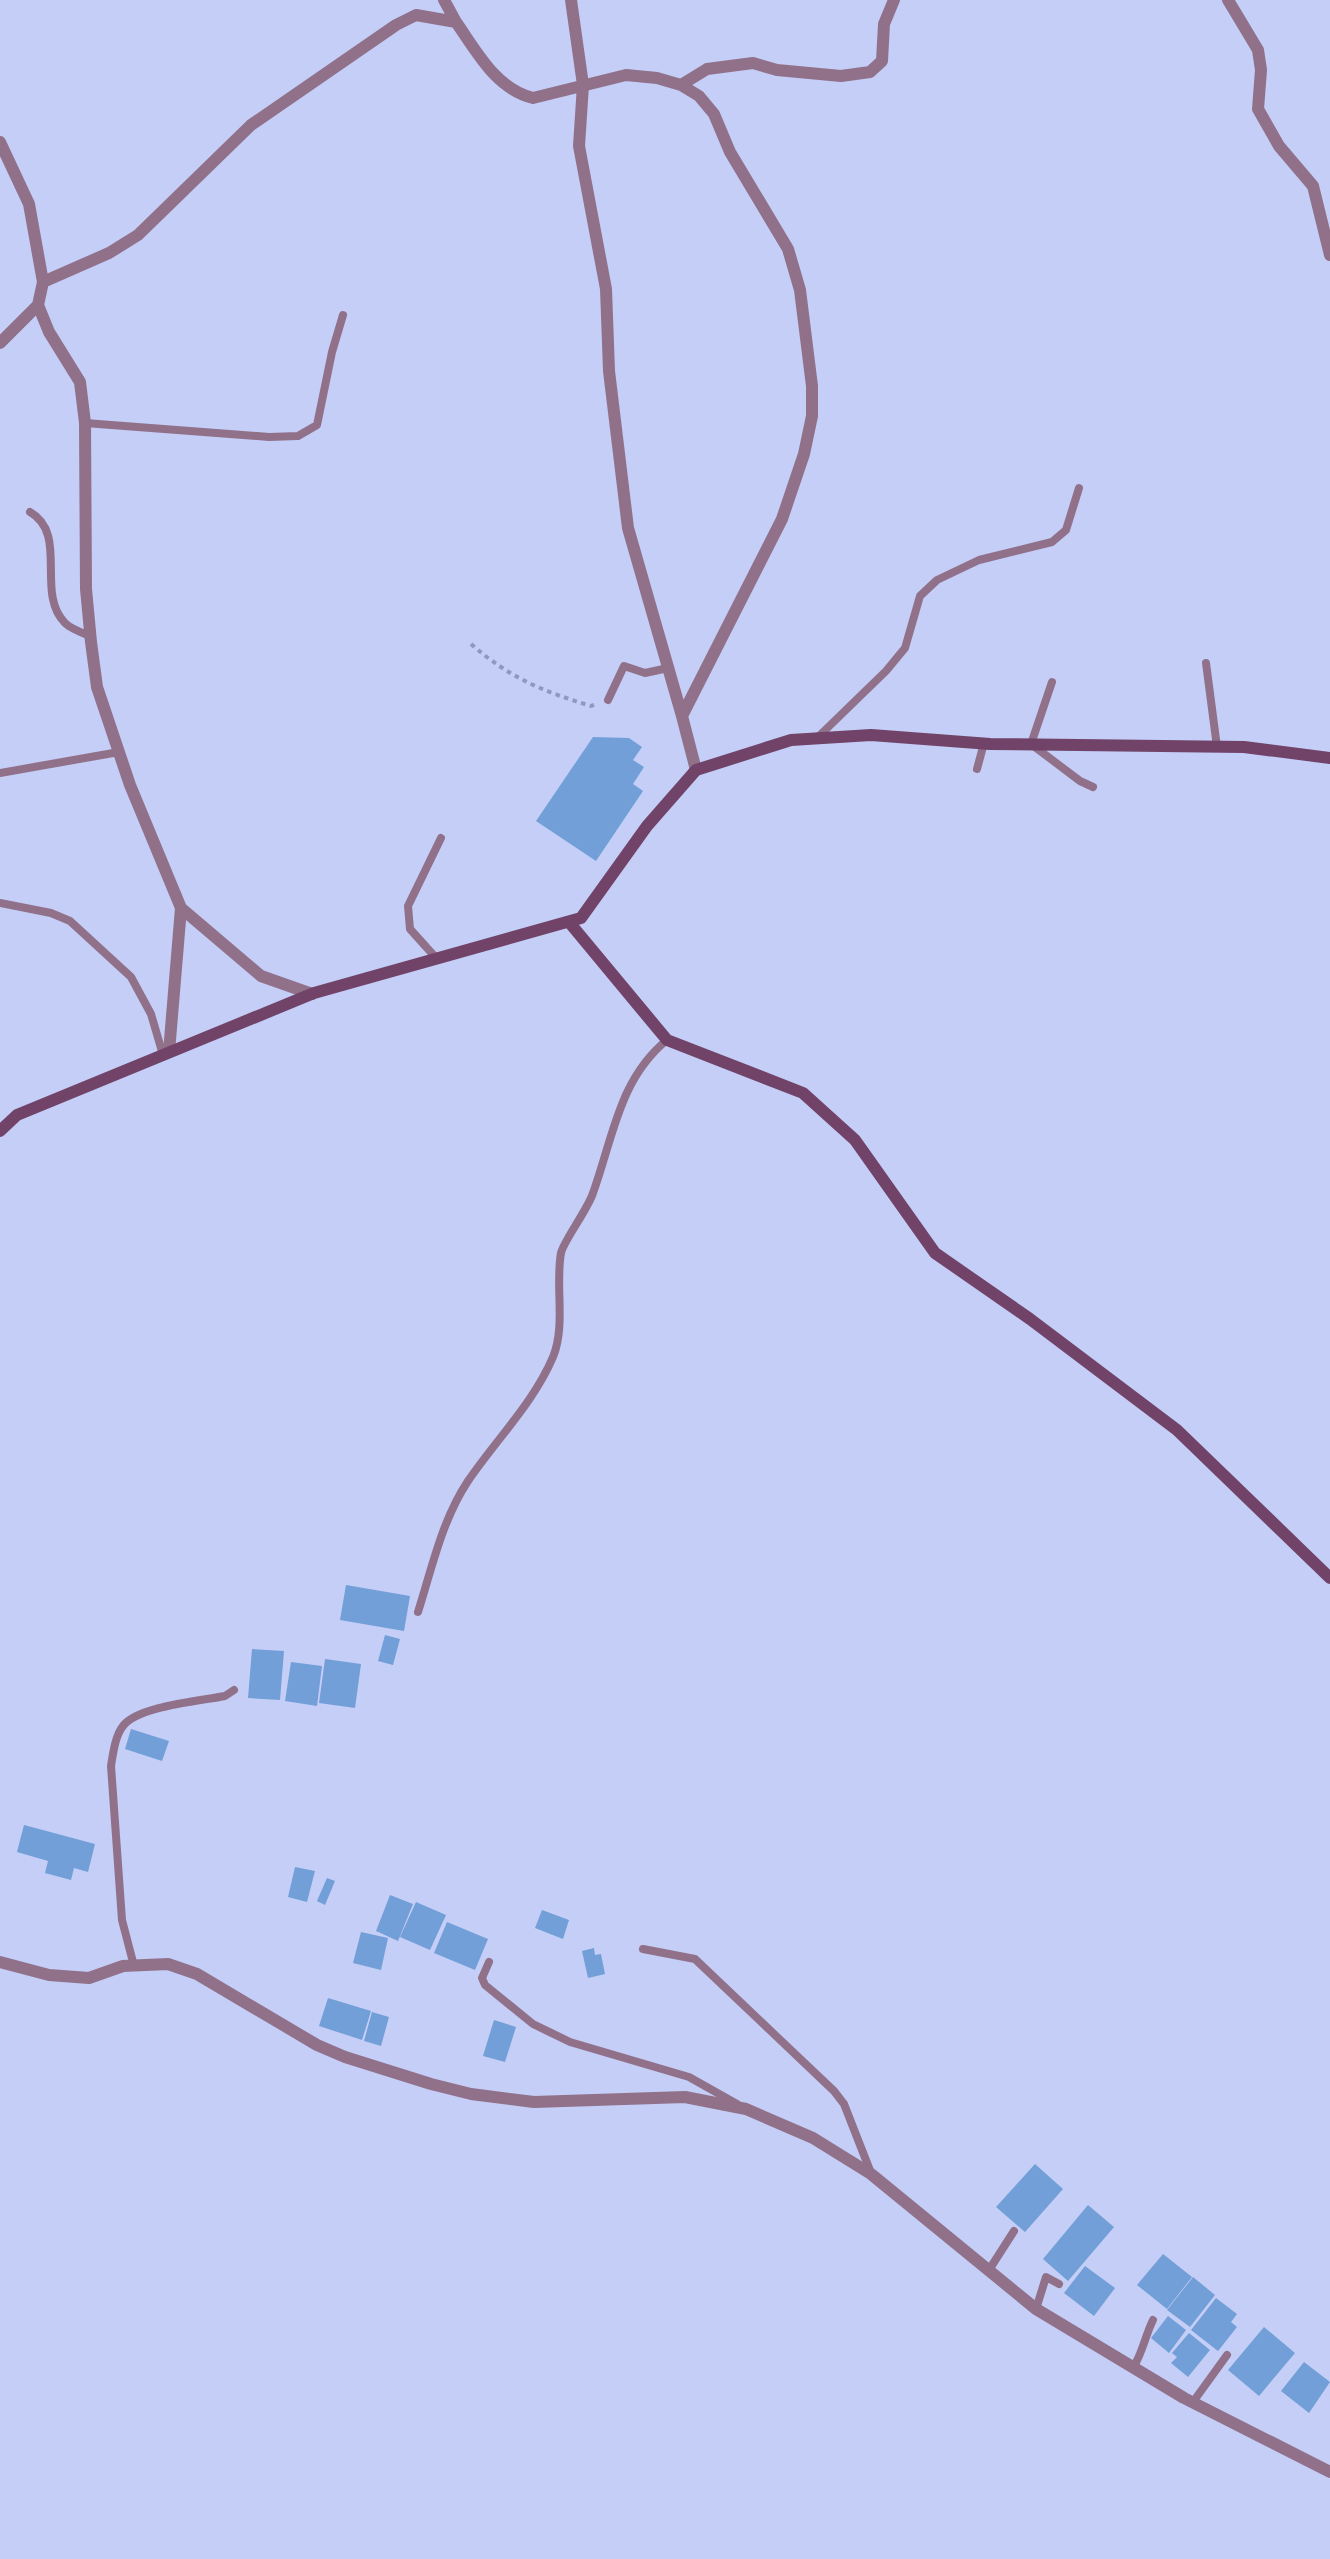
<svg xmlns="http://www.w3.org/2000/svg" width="1330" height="2559" font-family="'DM Sans',sans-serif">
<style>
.building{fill:#729fd7}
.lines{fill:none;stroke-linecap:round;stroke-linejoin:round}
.path{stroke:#9099bd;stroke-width:4;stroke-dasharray:4.5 4.5;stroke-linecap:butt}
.lane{stroke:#91718a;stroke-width:8}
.street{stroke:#91718a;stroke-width:12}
.secondary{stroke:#714368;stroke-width:12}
</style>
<rect width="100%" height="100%" fill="#c4cef7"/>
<path class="building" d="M593,737L629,738L642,747L633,760L644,767L633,784L643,791L596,861L536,821Z
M346,1585L410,1596L404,1631L340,1620Z
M385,1635L400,1639L393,1665L378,1661Z
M252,1649L284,1651L280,1700L248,1698Z
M325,1659L361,1664L355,1708L319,1703Z
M291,1662L322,1666L317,1706L285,1701Z
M131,1729L169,1741L162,1761L125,1749Z
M24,1825L95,1844L88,1872L74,1868L71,1880L45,1873L48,1861L17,1852Z
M295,1867L315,1871L307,1902L288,1897Z
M327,1878L335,1881L325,1905L317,1901Z
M390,1895L413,1904L398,1941L376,1931Z
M416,1902L446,1915L430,1950L400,1937Z
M542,1910L569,1920L563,1939L535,1928Z
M447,1922L488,1939L475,1970L434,1953Z
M361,1932L388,1938L381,1970L353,1963Z
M594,1948L595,1955L601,1954L605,1974L588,1978L582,1951Z
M328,1998L371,2011L362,2040L319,2026Z
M372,2012L389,2017L381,2046L364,2041Z
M494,2020L516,2027L505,2062L483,2056Z
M1035,2164L1063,2189L1025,2232L996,2207Z
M1088,2205L1114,2227L1068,2281L1043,2259Z
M1163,2254L1192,2277L1167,2309L1137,2285Z
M1085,2266L1115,2288L1094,2316L1064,2293Z
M1193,2277L1215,2295L1190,2327L1167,2310Z
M1216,2298L1237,2314L1231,2322L1237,2327L1218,2351L1191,2330Z
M1168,2316L1186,2330L1169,2353L1151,2338Z
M1264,2327L1295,2353L1259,2396L1228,2370Z
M1189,2333L1210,2350L1188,2377L1171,2363L1177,2357L1172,2353Z
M1304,2362L1330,2382L1309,2413L1281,2391Z"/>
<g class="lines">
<path class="path" d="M471,644C510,678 542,691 591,706L596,704"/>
<path class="lane" d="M85,423L269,437L298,436L317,425L332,352L343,315
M30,512C69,534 35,593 65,623C71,629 83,633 90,636
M1206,663L1217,747
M1052,682L1031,744L1080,781L1093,787
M608,700L624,666L645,673L668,668
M817,738L886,671L905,648L920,596L937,580L979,560L1052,542L1066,530L1079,488
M977,769L984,743
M0,773L119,752
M0,903L51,913L70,921L131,977L151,1014L163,1055
M437,959L410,929L408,906L441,838
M418,1612C432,1568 442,1520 468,1481C496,1440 534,1402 553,1357C566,1325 555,1286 561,1253C563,1242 588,1209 593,1193C613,1138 619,1079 667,1040
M643,1949L695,1959L834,2091L844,2104L871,2173
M489,1962L482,1978L485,1985L533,2024L570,2042L689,2077L737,2104
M134,1966L122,1920L111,1766C113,1754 115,1736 123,1726C138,1706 201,1701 225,1696L234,1690
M989,2270L1014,2231
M1036,2309L1046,2277L1059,2284
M1133,2368C1143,2352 1145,2336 1153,2320
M1193,2402L1227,2355"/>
<path class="street" d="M444,0L456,22
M571,0L583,85L579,146L606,289L609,371L628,528L682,716
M1228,0L1258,50L1261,70L1258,109L1279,146L1313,186L1330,255
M681,85L707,69L753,63L777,70L841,76L870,72L882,61L884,24L894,0
M0,142L29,204L43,282L38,305L49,332L80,382L85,423L86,589L91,642L97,687L130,785L181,908L261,976L312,994
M43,282L109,253L138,235L251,125L396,25L416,15L456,22C477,52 496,89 533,98L626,75L657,78L681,85L699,96L714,114L730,152L788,249L800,290L812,386V416L804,454L782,519L682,716L696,770
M0,343L38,305
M169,1052L181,908
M0,1962L49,1975L89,1978L123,1966L168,1964L197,1974L317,2045L345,2057L431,2084L471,2094L534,2102L685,2097L746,2109L813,2138L871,2174L1036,2309L1184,2398L1330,2472"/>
<path class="secondary" d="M569,922L667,1040L803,1093L855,1140L935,1253L1030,1319L1177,1430L1330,1578
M0,1131L17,1115L314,993L581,918L647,826L696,770L791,740L871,735L990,744L1244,747L1330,758"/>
</g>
</svg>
